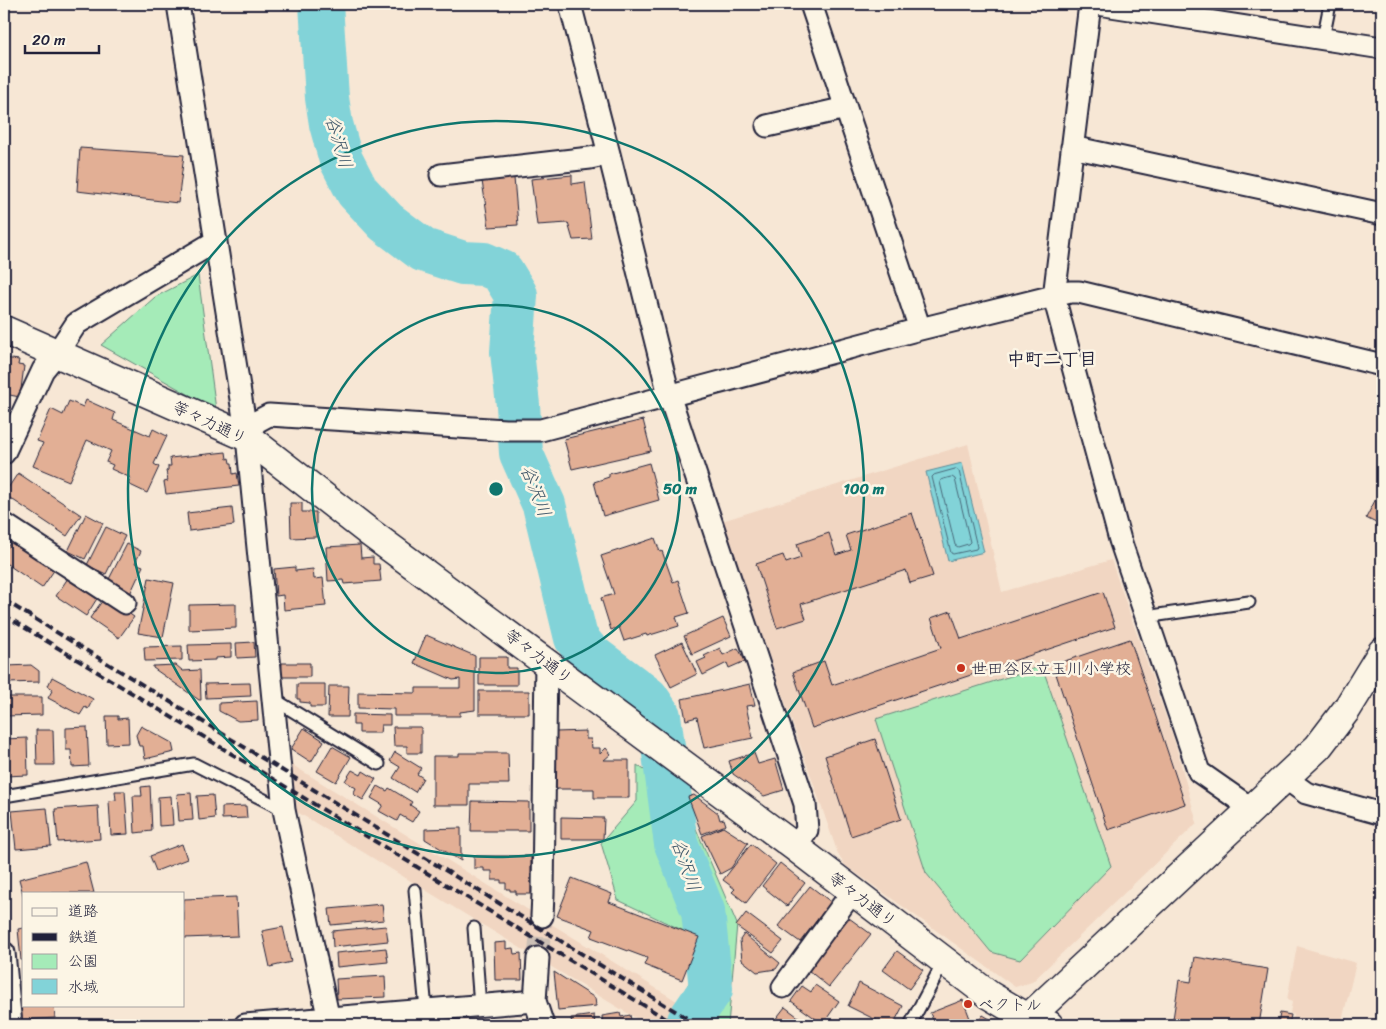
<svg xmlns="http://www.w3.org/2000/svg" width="1386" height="1029" font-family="Sriracha,'Klee One',sans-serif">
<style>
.built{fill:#f1d6c2}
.green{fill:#a5ebb8;stroke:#64867a}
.water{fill:#82d3d8;stroke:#5c8c99}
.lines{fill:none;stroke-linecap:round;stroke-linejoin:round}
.shore{stroke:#48697a;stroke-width:1}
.river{stroke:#82d3d8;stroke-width:44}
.building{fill:#e2af95;stroke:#22223b}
.street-tunnel{stroke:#ccc0b6;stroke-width:21;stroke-dasharray:21 11;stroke-linecap:butt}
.lane-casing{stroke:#22223b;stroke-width:15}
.street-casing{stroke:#22223b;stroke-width:25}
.secondary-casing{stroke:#22223b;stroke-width:31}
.lane{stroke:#fcf5e5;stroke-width:11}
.street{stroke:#fcf5e5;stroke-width:21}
.secondary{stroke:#fcf5e5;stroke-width:28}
.rail{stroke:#22223b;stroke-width:4;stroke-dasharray:8 4;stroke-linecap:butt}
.ring{fill:none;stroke:#0f766e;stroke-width:2.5}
.poi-dot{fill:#c8321e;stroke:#fcf5e5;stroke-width:2}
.labels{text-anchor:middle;stroke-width:5;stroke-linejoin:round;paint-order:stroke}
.street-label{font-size:16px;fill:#22223b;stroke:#fcf5e5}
.poi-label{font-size:16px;fill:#22223b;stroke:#fcf5e5;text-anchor:start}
.water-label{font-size:18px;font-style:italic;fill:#3f576a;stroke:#fcf5e5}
.neighbourhood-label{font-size:18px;font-weight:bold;fill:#22223b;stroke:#fcf5e5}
.centre{fill:#0f766e;stroke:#fcf5e5;stroke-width:2.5}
.ring-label{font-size:15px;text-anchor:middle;font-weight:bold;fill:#0f766e;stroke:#fcf5e5;stroke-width:5;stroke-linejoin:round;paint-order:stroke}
</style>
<rect width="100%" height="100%" fill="#f7e7d5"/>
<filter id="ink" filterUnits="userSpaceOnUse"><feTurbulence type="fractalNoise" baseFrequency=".02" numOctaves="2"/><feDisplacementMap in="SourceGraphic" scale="10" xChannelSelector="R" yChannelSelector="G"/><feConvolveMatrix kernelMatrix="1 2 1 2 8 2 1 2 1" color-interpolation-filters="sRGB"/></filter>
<g filter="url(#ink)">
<path class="built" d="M968,444L1002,592L1111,560L1175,743L1197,823L1032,982L1015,987L845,865L838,854L722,521Z
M268,750L716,1025H647L271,796Z
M1297,946L1356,963L1341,1025H1291L1294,1015L1290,1013L1292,1002L1287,1000Z"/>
<path class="green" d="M198,275L216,410L101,345L155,297Z
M1042,666L1111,866L1020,960L991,952L926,873L876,719Z
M637,765L682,796L737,924L728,1025H663L689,983L699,938L618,900L601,843L637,801Z"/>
<path class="water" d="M962,463L984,552L948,561L926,472Z"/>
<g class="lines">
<path class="shore" d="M956,469L959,471L977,547L976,549L953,554L951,553L932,477L934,475Z
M952,477L955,479L970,542L968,544L958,547L955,545L940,482L941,480Z"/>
<path class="river" d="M321,4L327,98L331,124L341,160L357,191L386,222L423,250L463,263L484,264L502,272L516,295L512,352L518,405L521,453L544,505L576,638L590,655L647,698L659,716L676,844L703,911L711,989L689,1021L688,1025"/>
</g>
<path class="building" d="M80,148L184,155L178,203L77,191Z
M572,175V184L585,182L592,239L573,240L568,223L537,225L531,179Z
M514,178L518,225L489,227L482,181Z
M4,358L19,360L18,365L24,366L20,397L4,394Z
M86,400L115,413L113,420L150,436L153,429L167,436L154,464L159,467L147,493L128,484L131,478L111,469L113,465L106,462L111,451L87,440L69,481L33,466L43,443L37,441L51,409L63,415L69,401L83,407Z
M643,420L651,451L572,469L564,439Z
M226,452L227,459L229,458L230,463H232L233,474L237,473L239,486L166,494L164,482L168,481L166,471L168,470V466H171L170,458Z
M649,463L659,500L603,516L594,482L609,477V474Z
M18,473L81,515L67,536L4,494Z
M1382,487V526L1366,518Z
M290,503H302V512H316V537L291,538Z
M232,508L234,525L189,531L187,513Z
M912,513L933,576L910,583L906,570L801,604L806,619L777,628L756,564L783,555L786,563L801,558L797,544L829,533L836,555L851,550L846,535Z
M86,514L103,523L85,559L68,551Z
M106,527L125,536L106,574L87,565Z
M14,537L57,566L42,588L4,562V552Z
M655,538L660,552L662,551L673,582L678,580L689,613L676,617L679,626L647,636L646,634L624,641L619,627L611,630L601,598L614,594L601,556Z
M127,544L141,551L135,563L143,566L130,594L107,583Z
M360,545L361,558L373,557V564H379L381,581L344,584L343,580L328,581L326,547Z
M295,567V571L313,569L314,579L323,578L326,606L284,610L283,595L276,596L274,569Z
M68,578L98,597L86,616L56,596Z
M149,578L174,583L163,637L138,633Z
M1103,592L1115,627L812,728L793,672L824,661L832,685L941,648L931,618L951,611L961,639Z
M105,597L134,617L119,638L90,618Z
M236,604V628L189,630V605Z
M723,618L731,636L692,654L684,636Z
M426,635L475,656V710L460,712V716H394V709L358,708V692L416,693V688H460V679L453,680L414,663Z
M1130,639L1185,804L1108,830L1053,665Z
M254,642L255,657L237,658L236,643Z
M682,642L697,674L671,687L655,655Z
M231,644V657L215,658V660L189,661L188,645Z
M182,646V660L145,661L144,647Z
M720,648L723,655L738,648L745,661L729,668L727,663L703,675L697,662L706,658L704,656Z
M479,657H507V668H517V685H479Z
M282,663H310V677H281Z
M31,665L39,671V682L8,683L7,666Z
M176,665L183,671L200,670L201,700H199L153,668V666Z
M52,677L93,699L88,709L85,707L80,715L48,698L53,689L48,686Z
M250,683L251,696L206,698L205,684Z
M297,684H325V707H310V703L300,702V699H297Z
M750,684L755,705L746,706L753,738L704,748L697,717L686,720L682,699Z
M329,686H349L348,717H328Z
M479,691H529V714H479Z
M5,697H42V715L5,716Z
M257,701L258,720L238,721L219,711V703Z
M353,714L390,715V725H381L380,733H359V725H353Z
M106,716H118V719L128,718L129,743L107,744Z
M141,726L172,743L174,752L145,759L143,746H139L136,735Z
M87,727L89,766L72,767L71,750H66V728Z
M393,727H421V753H407V746H394Z
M304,728L324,741L311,762L291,749Z
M36,730H53L54,765H37Z
M586,731V739H591L592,748H600V754L606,748L611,754L604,760H629V798H594V789H556V732Z
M27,738L28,775L5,776L4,739Z
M875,739L901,819L851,836L825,756Z
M332,746L351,757L336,782L317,771Z
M395,752L421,768L417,774L423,778L415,792L393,778L400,767L390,761Z
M459,753H508L509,784H469V805H433V756H459Z
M754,753L758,764L775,759L784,790L764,796L733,774L729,761Z
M352,770L361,775L363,771L376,779L363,800L353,794L356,788L345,781Z
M150,786L152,831L135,833L133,796H142L141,787Z
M378,786L387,791L389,788L412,802L410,805L419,811L412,822L400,815L397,821L379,811L383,805L371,798Z
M115,791H125L128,834L111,835L109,801L116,800Z
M191,793L193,820L179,821L177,794Z
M213,795L215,818L199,820L197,796Z
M694,795L718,813L720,820L724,819L726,825L702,834L688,797Z
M171,796L173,825L159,826L158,797Z
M472,801L529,802V831H471Z
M98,806L100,839L58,842L55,809Z
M246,806L247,818L222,819V807Z
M47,808L51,846L16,849L12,811Z
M561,817L604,818L603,839H561Z
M723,827L748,843L731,868L720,874L702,836Z
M461,828V861L425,839V829Z
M182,844L187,859L156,871L150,856Z
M751,844L776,864L746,903L732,892L735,889L723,880Z
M474,856H531V894H516V891H510V889H506V883H501V880H492V871H484V868H474Z
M86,862L94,893H24V898L19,879Z
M780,863L805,883L787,906L762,886Z
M572,878L612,894L609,902L699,937L682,980L644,965L647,958L591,937L594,930L557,916Z
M810,886L831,902L800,942L778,926Z
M236,897L238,936L184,938V899Z
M382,904L384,920L331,925L329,909Z
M746,913L783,941L773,953L736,926Z
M849,918L871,934L829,987L808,970Z
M386,926L388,941L333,947L332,931Z
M283,927L291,962L270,967L262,931Z
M24,928V960H21L18,929Z
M744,934L780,963L776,969L757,972L742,960L740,940Z
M506,942V949L513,948L514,954L521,953L522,980H495L494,943Z
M386,948L388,962L337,967L336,953Z
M897,951L923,970L909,989L883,970Z
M1195,957L1268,969L1259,1025H1206V1024L1173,1019L1179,980L1191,982Z
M554,972L595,998L596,1006L558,1010Z
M385,976L386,997L337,999L336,979Z
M20,982H24V1005H54L55,1018L22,1020Z
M859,983L903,1006L893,1025H875L878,1021L848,1006Z
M815,985L839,1001L823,1024L791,1001L802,986L811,992Z
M963,1000L971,1021L966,1023L967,1025H935L930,1013Z
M785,1007L809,1025H771Z
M620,1013L621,1017L630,1015L632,1025H603L602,1016Z
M1280,1013L1291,1015L1289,1025H1278Z
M594,1015L595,1025H572L571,1018Z
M983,1015L1000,1025H976Z"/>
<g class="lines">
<path class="street-tunnel" d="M538,958L542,916"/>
<defs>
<path id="lane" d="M1323,39L1330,4
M1145,617L1249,602
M272,698L379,764
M4,796L194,764L284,810
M415,890L426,1010
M474,928L480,1006
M910,1025L944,961"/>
<path id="street" d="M178,4L247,437L284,810L330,1025
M570,4L609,154L669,395L805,804L807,830L795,847
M811,4L920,329
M1090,4L1054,297L1120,540L1199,772L1252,809
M1098,4L1382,48
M767,126L846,108
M1072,147L1382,214
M441,175L590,158L609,154
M247,437L256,422L269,415L505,430H541L920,329L1070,292H1079L1382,365
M4,453L43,370L57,353L76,324L216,241
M4,524L125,603
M1284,777L1306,793L1382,814
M542,916L543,894L546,661
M4,953L11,1025
M783,987L853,891
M535,1001L538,958
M245,1025L535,1001L543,1025"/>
<path id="secondary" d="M4,330L247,437L369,532L795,847L989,995L1028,1018L1049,1025
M1028,1018L1318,747L1347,709L1382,652"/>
</defs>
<use href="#lane" class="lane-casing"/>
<use href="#street" class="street-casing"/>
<use href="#secondary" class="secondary-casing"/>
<use href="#lane" class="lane"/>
<use href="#street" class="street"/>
<use href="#secondary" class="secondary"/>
<path class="rail" d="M4,600L698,1025
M4,615L676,1025"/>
</g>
</g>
<g class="ring">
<circle cx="496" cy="489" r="184"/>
<circle cx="496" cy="489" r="368"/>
</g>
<g class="poi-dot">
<circle cx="961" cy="668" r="5"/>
<circle cx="968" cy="1004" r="5"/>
</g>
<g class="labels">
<g class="street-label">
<text transform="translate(210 422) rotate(25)" y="6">等々力通り</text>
<text transform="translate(539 656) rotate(37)" y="6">等々力通り</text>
<text transform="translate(863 899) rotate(37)" y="6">等々力通り</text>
</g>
<g class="poi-label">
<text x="971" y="674">世田谷区立玉川小学校</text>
<text x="978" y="1010">ベクトル</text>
</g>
<g class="water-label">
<text transform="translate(339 142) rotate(74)" y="6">谷沢川</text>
<text transform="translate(536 491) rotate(69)" y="6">谷沢川</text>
<text transform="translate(686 865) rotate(71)" y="6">谷沢川</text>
</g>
<g class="neighbourhood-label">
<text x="1052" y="365">中町二丁目</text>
</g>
</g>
<circle cx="496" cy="489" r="8" class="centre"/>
<g class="ring-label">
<text x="680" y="494">50 m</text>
<text x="864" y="494">100 m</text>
</g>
<rect width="1386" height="1029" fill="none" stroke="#fcf5e5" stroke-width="20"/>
<rect x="10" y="10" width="1366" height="1009" fill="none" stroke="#22223b" stroke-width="2" filter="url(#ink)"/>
<rect x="22" y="892" width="162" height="115" fill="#fcf5e5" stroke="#a5a1a1"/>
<rect x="32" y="908" width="25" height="8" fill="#fcf5e5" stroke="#a5a1a1"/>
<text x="68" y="916" font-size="15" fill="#22223b">道路</text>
<rect x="32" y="933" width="25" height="8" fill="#22223b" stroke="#a5a1a1"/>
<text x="68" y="942" font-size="15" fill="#22223b">鉄道</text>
<rect x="32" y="954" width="25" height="15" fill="#a5ebb8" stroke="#a5a1a1"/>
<text x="68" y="966" font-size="15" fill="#22223b">公園</text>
<rect x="32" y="979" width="25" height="15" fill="#82d3d8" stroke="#a5a1a1"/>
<text x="68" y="992" font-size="15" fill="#22223b">水域</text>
<path d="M25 45v8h74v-8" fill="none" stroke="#22223b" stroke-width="2.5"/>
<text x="32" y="45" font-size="15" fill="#22223b" stroke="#fcf5e5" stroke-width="4" paint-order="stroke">20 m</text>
</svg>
